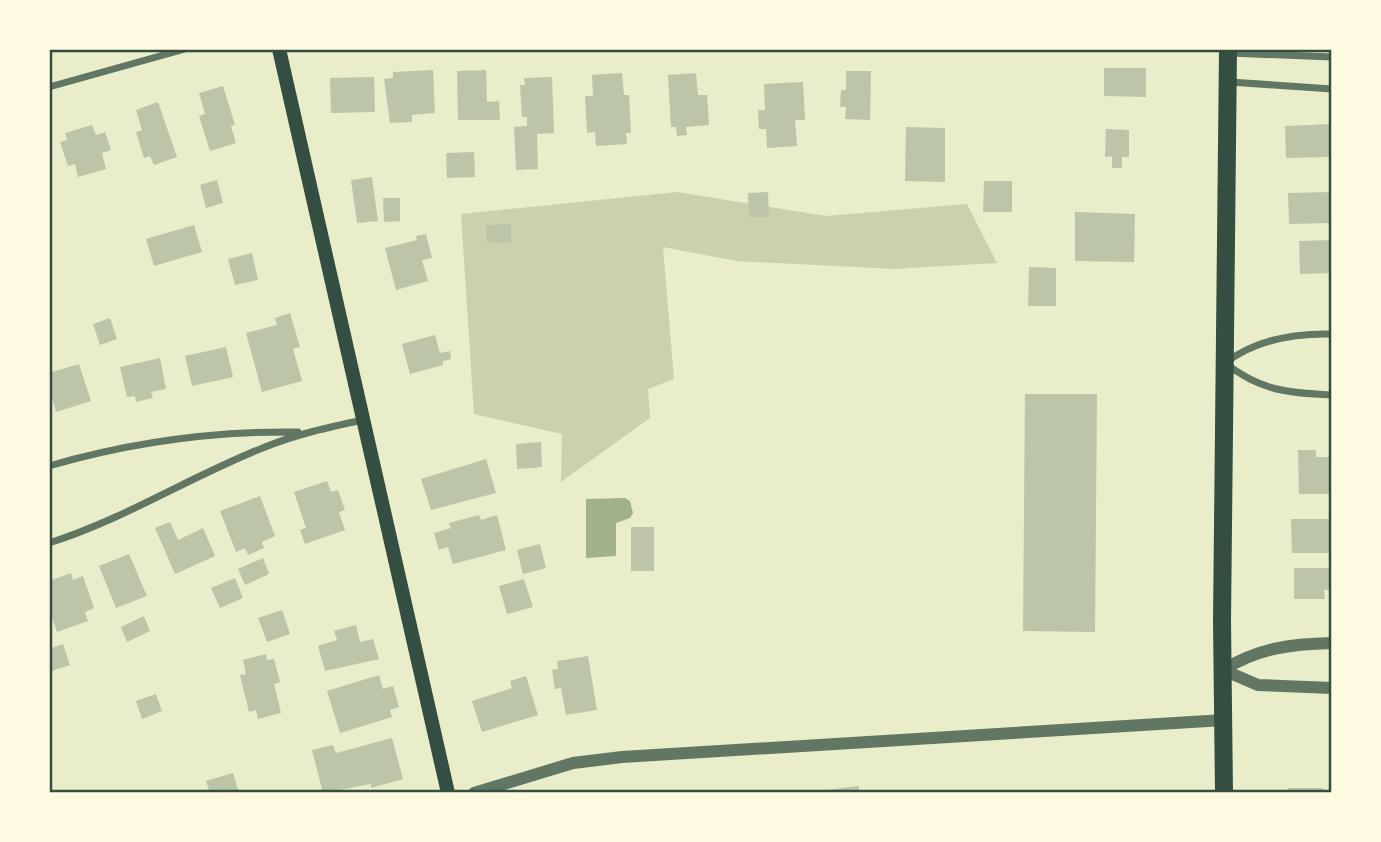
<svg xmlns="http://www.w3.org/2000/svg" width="1381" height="842" font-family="Spectral,serif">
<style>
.green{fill:#cad2ad}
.water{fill:#a3b18a}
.building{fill:#bcc5a7}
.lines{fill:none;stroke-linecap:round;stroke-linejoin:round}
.minor{stroke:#617663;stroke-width:7}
.tertiary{stroke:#617663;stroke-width:12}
.secondary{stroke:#344e41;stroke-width:14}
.primary{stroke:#344e41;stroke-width:18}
.neatline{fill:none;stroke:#344e41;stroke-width:2.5}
</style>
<rect width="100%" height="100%" fill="#e9edc9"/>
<path class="green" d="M677,192L826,216L967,204L997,263L894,269L736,261L663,247L674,379L648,389L650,418L561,482L562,434L474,414L461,214Z"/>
<path class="water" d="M625,498L630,501L633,513L630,518L616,523V556L586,558V499Z"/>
<path class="building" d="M1104,68H1146V97L1104,96Z
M433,70L435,113L412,115V122L390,123L384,79L393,78V72Z
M486,70L487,102L499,101L500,120H458L457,71Z
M846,71H871L870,120L845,119L846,107H840L841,90H846Z
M622,73L624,95H629L631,133H626L627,144L596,146L595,132L587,133L585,96H593L592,75Z
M696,73L698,95H707L709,125L686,127L687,135L677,136L676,127H671L668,75Z
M374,77L375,112L331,113L330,78Z
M552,77L554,133L537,134L538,169L516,170L514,127L527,126V117H522L520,85H525L524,78Z
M803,82L805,120H795L797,146L767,148L766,129H759L758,110H765L764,84Z
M223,86L235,125L231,126L236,143L210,151L199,116L205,114L199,93Z
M158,102L177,157L154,165L150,156L144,158L136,132L142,130L136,110Z
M1332,124L1331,157L1286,158L1285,126Z
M92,125L96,135L105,132L111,150L102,153L106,169L78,177L75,164L68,166L60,142L67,140L65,133Z
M906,127L945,128V182L905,181Z
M1106,129L1129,130V157H1122V168H1112V156L1105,157Z
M474,152L475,177L447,178L446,153Z
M372,177L378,221L357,223L351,180Z
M217,180L223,203L206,208L200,185Z
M984,181H1012V212H983Z
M768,192L769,217H749L748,193Z
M1332,192V223L1289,224L1288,193Z
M383,198H400V221L384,222Z
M1075,212L1135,214L1134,262L1075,261Z
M511,224V242L487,243L486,225Z
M194,225L202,252L154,266L146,239Z
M426,234L432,258L422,260L428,281L396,290L385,248L417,240L416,236Z
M1332,240V273L1300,274L1299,241Z
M252,253L258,280L235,285L228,259Z
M1029,267L1056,268V306H1028Z
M290,313L300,347L293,349L302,381L262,392L246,333L277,325L275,318Z
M110,318L117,339L100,345L93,324Z
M435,335L440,353L450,351L451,359L443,361V365L410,374L402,344Z
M226,347L233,377L192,386L185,356Z
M160,358L166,389L151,392L153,398L136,402L135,396L127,397L120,367Z
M79,364L91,401L56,412L49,389V373Z
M1025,394H1097L1095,632L1023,631Z
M541,442L542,467L517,469L516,444Z
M1298,450H1316V457H1332V494H1299Z
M486,459L496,493L431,510L421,479Z
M327,481L331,492L338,490L345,510L339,512L345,530L305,544L300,530L306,528L294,492Z
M260,496L275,536L262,542L264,548L248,555L245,548L236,552L220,511Z
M479,515L481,520L497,515L506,550L453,564L448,547L439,550L434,533L451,528L449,523Z
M1291,519H1332V553H1292Z
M170,522L178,540L203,528L215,556L175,574L155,528Z
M631,527H654V571H631Z
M540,544L546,568L523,574L517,550Z
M129,554L147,596L116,608L99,566Z
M263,558L269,574L245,585L238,569Z
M1294,568H1332V590H1324L1325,599H1294Z
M71,573L73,580L83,576L94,608L85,612L88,621L57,632L49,608V581Z
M235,578L243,598L220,608L211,588Z
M524,579L533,607L507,614L499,586Z
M282,610L290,634L267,642L258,618Z
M144,616L150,631L127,642L121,627Z
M356,625L360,642L373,639L379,659L325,671L318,646L337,640L334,631Z
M63,644L70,665L49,672V649Z
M266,654L267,660L274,659L280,682L274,684L281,713L258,719L256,710L249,712L240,675L246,674L243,660Z
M588,656L597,710L566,715L561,688L555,689L552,670L558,669L557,661Z
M379,675L383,689L393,686L399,707L390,710L392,717L340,733L327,691Z
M526,676L538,715L482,732L472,701L512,688L510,681Z
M156,694L162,711L142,719L136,701Z
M392,738L403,779L371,788V784L323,793L312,750L333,745L336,753Z
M233,773L239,793H210L206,781Z
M859,786V793H826V790Z
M1288,788H1323V793H1288Z"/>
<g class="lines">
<path class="minor" d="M1229,53L1332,57
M1230,82L1332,89
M49,87L185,49
M1332,334C1294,333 1257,339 1225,363C1261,391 1288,393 1332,395
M49,466C131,442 213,431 298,432
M49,543C125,519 191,476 265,447C297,434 330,427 363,420"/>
<path class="tertiary" d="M1332,643C1291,644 1258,648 1223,670L1258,685L1332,688
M474,793L573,763L622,757L1224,720"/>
<path class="secondary" d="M279,49L448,793"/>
<path class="primary" d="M1224,793L1222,621L1228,49"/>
</g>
<rect width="1381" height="842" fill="none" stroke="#fefae0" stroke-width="102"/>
<rect x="51" y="51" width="1279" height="740" class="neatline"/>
</svg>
